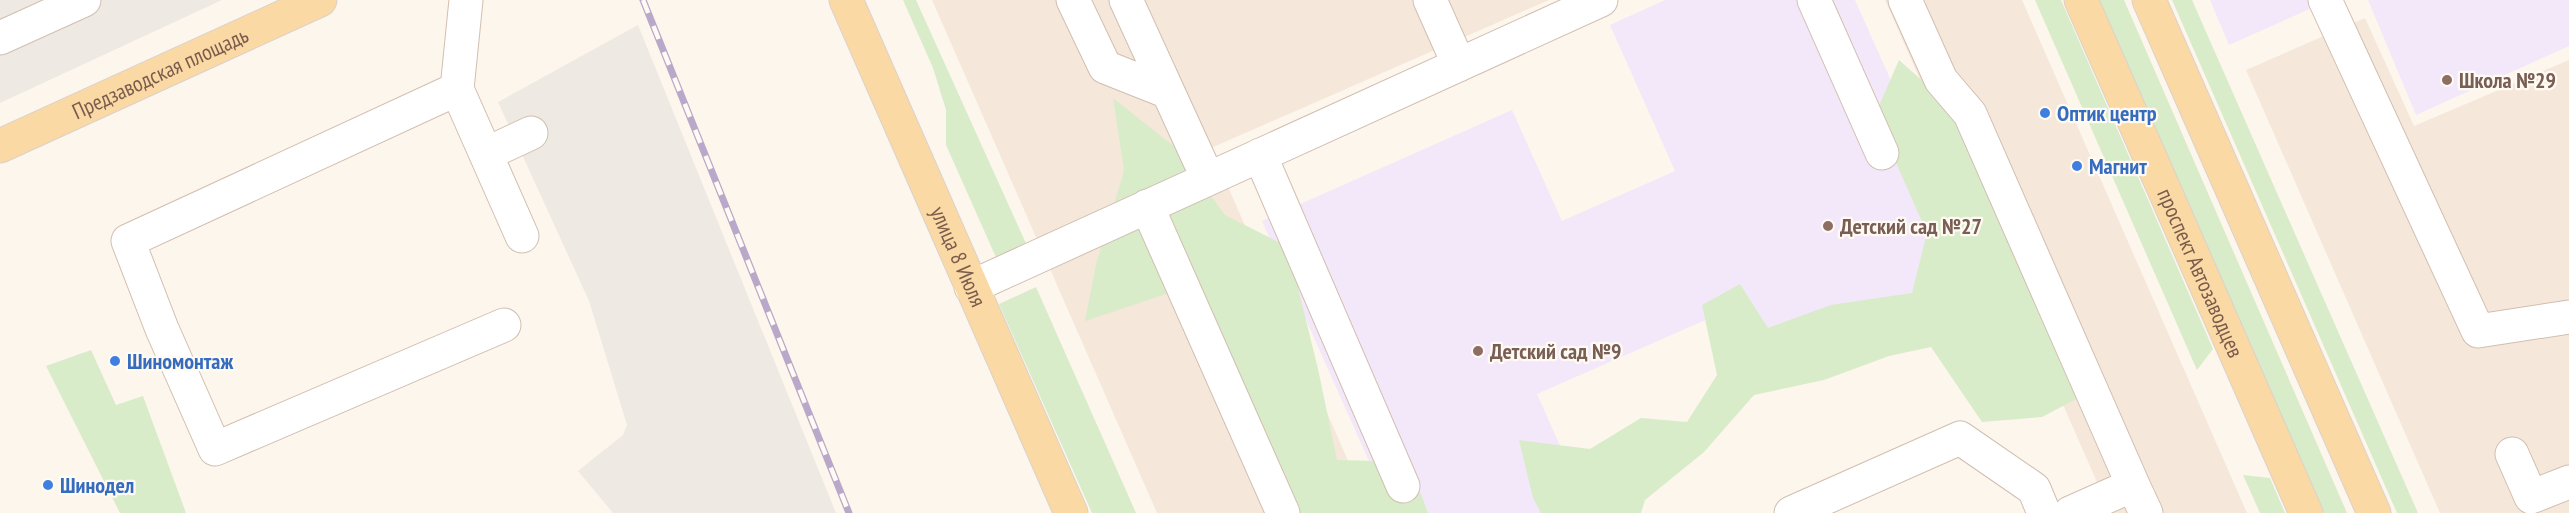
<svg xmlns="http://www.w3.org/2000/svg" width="2569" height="513" font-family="'PT Sans Narrow',sans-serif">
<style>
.residential{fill:#f5e8da}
.industrial{fill:#efe9e4}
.education{fill:#f3e8fa}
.green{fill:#d8ecc9}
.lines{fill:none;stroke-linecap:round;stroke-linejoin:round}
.minor-casing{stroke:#d1beb0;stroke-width:35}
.major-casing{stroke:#dad1cd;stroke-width:35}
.minor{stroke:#fff;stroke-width:33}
.major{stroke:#fbd9a5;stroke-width:33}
.rail-casing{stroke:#b9a8c9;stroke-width:7}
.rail{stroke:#fffaf3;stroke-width:4.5;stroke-dasharray:14;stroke-linecap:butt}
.education-dot{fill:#8d6e63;stroke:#fffaf3;stroke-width:2}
.shop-dot{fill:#3f7fe0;stroke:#fffaf3;stroke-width:2}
.labels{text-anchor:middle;stroke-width:4.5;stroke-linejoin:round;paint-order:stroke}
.street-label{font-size:22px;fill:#7a5c4d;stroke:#fffaf3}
.education-label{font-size:22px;font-weight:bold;fill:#785e54;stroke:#fffaf3;text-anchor:start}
.shop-label{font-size:22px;font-weight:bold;fill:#366cbe;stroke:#fffaf3;text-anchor:start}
</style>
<rect width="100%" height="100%" fill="#fdf6ec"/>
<path class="residential" d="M932,0H1549L1211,148L1371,513H1157Z
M1885,0H2022L2247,513H2048L2100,489Z
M2365,18L2414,126L2569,60V513H2440L2246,70Z"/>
<path class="industrial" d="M0,0H222L0,103Z
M638,25L836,513H613L578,471L623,435L627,425L589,301L498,102Z"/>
<path class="education" d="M1665,0H1855L1981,282L1767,377L1735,307L1537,394L1590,513H1392L1262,221L1512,110L1562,221L1675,171L1610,25Z
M2210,0H2330L2229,45Z
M2368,0H2569V46L2416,115Z"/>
<path class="green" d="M903,0H916L1029,250L999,264L946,145V110L933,68Z
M2035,0H2061L2213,349L2197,370Z
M2098,0H2124L2347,513H2321Z
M2172,0H2192L2418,513H2397Z
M1899,60L1944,100L2000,205L2084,395L2042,417L1982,422L1931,347L1889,356L1824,380L1754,395L1704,452L1645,500L1641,513H1541L1533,498L1519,440L1590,449L1641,418L1687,422L1717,375L1702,305L1740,284L1768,328L1831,305L1912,293L1927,233L1875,115Z
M1113,98L1175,147L1225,215L1288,247L1318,369L1337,460L1379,461L1421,494L1428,513H1280L1187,287L1085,321L1096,264L1124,171Z
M1036,287L1136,513H1092L999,304Z
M91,350L116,405L143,396L186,513H120L46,366Z
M2243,475L2270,478L2285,513H2260Z"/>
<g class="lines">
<defs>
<path id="minor" d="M466,0L457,89L522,236
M1073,0L1105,67L1168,92
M1126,0L1208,179
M1430,0L1459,65
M1814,0L1882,153
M1905,0L1941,80L1970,114L2133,485L2070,513
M2325,0L2478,331L2569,317
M0,38L84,0
M457,89L128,241L162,329L215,449L504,325
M486,154L531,133
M1260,155L1403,486
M1147,206L1283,513
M971,287L1601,0
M2512,454L2531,497L2569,482
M2133,485L2146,513
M1791,513L1960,438L2034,489L2044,513"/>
<g id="major">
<path id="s1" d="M846,0L1071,513"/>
<path id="s2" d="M2081,0L2306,513"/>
<path d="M2149,0L2374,513"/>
<path id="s3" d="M0,146L320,0"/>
</g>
</defs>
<use href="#minor" class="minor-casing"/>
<use href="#major" class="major-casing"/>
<use href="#minor" class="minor"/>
<use href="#major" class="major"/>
<defs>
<path id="rail" d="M643,0L849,513"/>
</defs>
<use href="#rail" class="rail-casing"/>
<use href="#rail" class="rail"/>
</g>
<g class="education-dot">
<circle cx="2447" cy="80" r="6"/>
<circle cx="1828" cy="226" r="6"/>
<circle cx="1478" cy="351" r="6"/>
</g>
<g class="shop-dot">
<circle cx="2045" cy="113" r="6"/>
<circle cx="2077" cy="166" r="6"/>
<circle cx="115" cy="361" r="6"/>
<circle cx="48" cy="485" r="6"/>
</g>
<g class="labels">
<g class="street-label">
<text dy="8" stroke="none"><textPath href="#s3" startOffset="176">Предзаводская площадь</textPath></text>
<text dy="8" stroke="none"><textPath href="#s1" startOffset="280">улица 8 Июля</textPath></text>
<text dy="8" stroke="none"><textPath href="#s2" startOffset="298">проспект Автозаводцев</textPath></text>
</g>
<g class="education-label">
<text x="2459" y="88">Школа №29</text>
<text x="1840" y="234">Детский сад №27</text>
<text x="1490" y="359">Детский сад №9</text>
</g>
<g class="shop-label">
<text x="2057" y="121">Оптик центр</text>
<text x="2089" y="174">Магнит</text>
<text x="127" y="369">Шиномонтаж</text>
<text x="60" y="493">Шинодел</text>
</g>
</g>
</svg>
